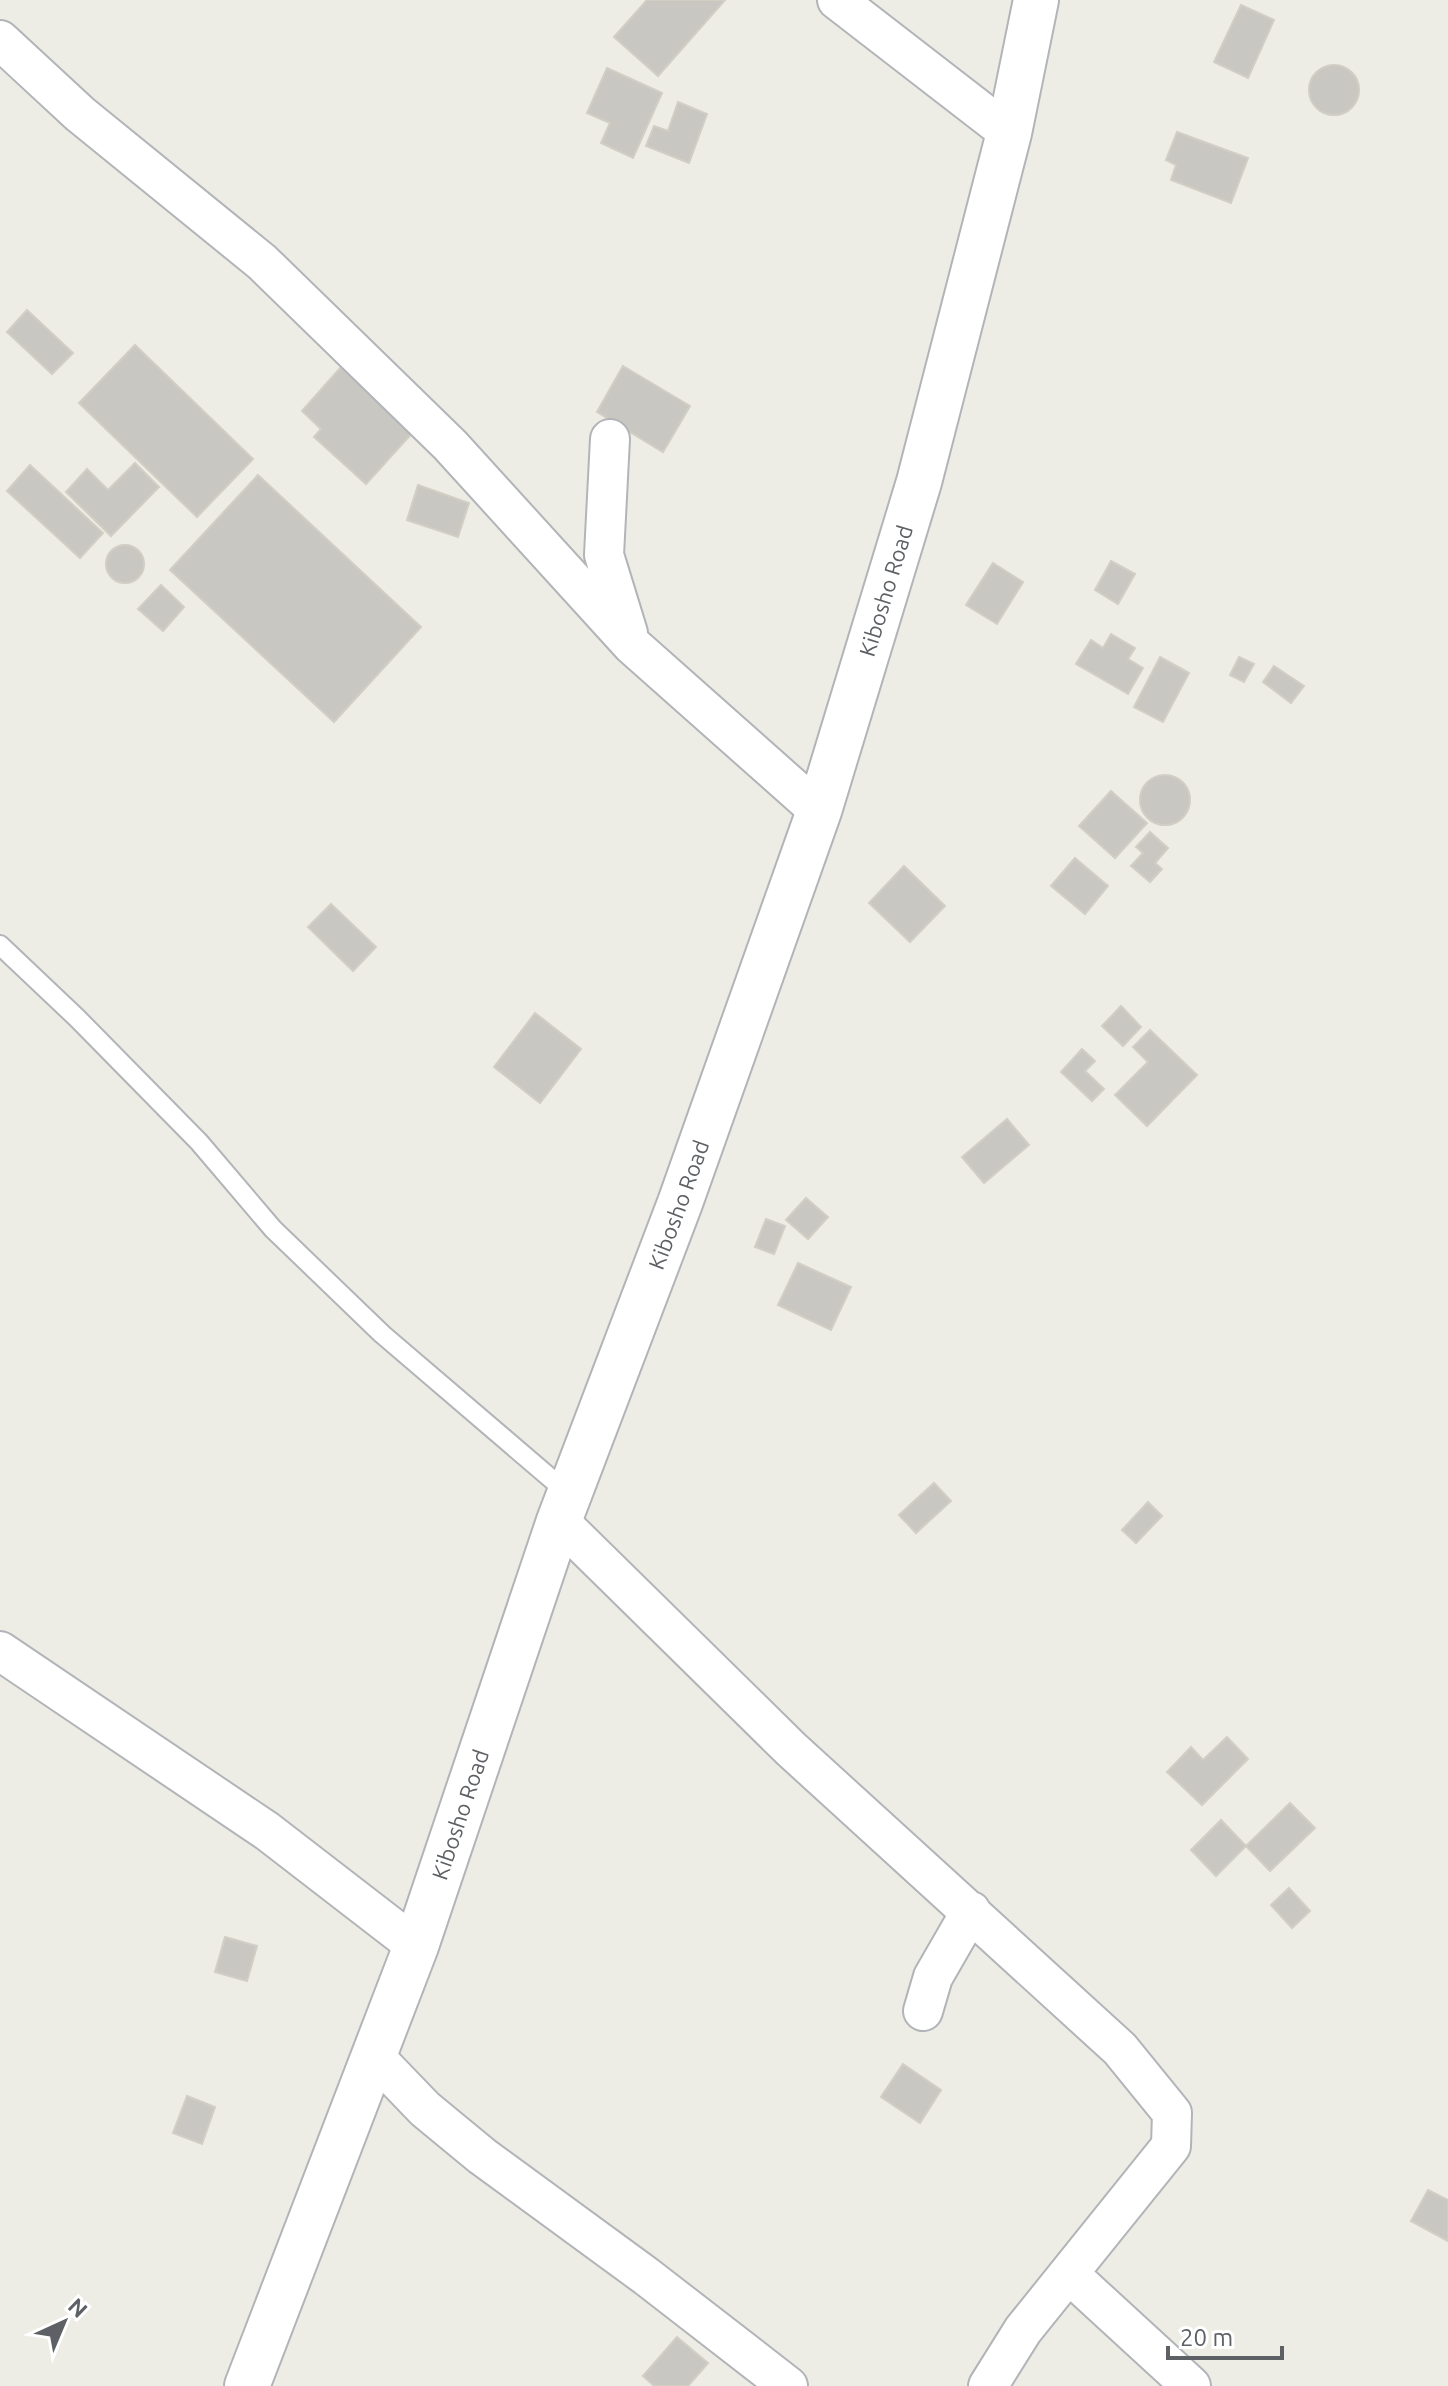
<svg xmlns="http://www.w3.org/2000/svg" width="1448" height="2386" font-family="Ubuntu,sans-serif">
<style>
.building{fill:#c9c7c2;stroke:#d1cec4;stroke-width:2}
.lines{fill:none;stroke-linecap:round;stroke-linejoin:round}
.lane-casing{stroke:#b2b5b8;stroke-width:22}
.street-casing{stroke:#b2b5b8;stroke-width:42}
.secondary-casing{stroke:#b2b4b8;stroke-width:48}
.lane{stroke:#fff;stroke-width:18}
.street{stroke:#fff;stroke-width:38}
.secondary{stroke:#fff;stroke-width:44}
.labels{text-anchor:middle;stroke-width:7;stroke-linejoin:round;paint-order:stroke}
.street-label{font-size:22px;fill:#5d6064;stroke:#fff}
</style>
<rect width="100%" height="100%" fill="#edece5"/>
<path class="building" d="M647,0H725L658,76L614,37Z
M1241,5L1274,20L1248,78L1214,62Z
M1309 90a25 25 0 1 1 50 0a25 25 0 1 1-50 0Z
M607,68L662,93L633,158L601,143L610,123L587,113Z
M678,102L707,114L689,163L646,146L654,126L668,131Z
M1177,132L1248,158L1231,203L1171,180L1176,165L1166,160Z
M27,310L73,353L52,374L7,332Z
M135,345L253,459L197,517L79,403Z
M342,366L414,431L366,484L314,437L321,429L302,411Z
M623,366L690,406L663,452L597,412Z
M135,463L159,487L111,536L66,492L87,469L108,490Z
M30,465L103,533L80,558L7,491Z
M258,475L421,627L334,722L170,570Z
M418,485L469,503L458,537L407,520Z
M106 564a19 19 0 1 1 38 0a19 19 0 1 1-38 0Z
M1111,561L1135,574L1118,604L1095,590Z
M993,563L1023,582L997,624L966,605Z
M161,585L184,607L163,631L138,609Z
M1111,634L1135,648L1128,659L1143,668L1128,694L1076,664L1091,640L1103,648Z
M1160,657L1189,673L1163,722L1134,707Z
M1239,657L1254,664L1244,682L1230,675Z
M1274,666L1304,686L1291,703L1263,682Z
M1140 800a25 25 0 1 1 50 0a25 25 0 1 1-50 0Z
M1111,791L1147,823L1115,858L1079,826Z
M1150,832L1168,848L1155,863L1162,869L1150,882L1131,866L1143,853L1136,847Z
M1075,858L1108,886L1085,914L1051,886Z
M904,866L945,906L910,942L869,903Z
M331,904L376,947L353,971L308,927Z
M1121,1006L1141,1027L1123,1046L1102,1026Z
M535,1013L581,1049L540,1103L494,1067Z
M1150,1030L1197,1075L1147,1126L1115,1095L1148,1062L1133,1047Z
M1082,1049L1095,1061L1085,1071L1104,1089L1092,1101L1061,1072Z
M1007,1119L1029,1145L984,1183L962,1157Z
M806,1198L828,1217L808,1239L786,1220Z
M766,1219L785,1226L774,1254L755,1247Z
M798,1263L851,1287L831,1330L778,1305Z
M934,1483L951,1501L916,1533L899,1515Z
M1148,1502L1162,1516L1136,1543L1122,1530Z
M1227,1737L1248,1759L1202,1805L1167,1772L1191,1747L1203,1760Z
M1290,1803L1315,1828L1270,1871L1246,1846Z
M1221,1820L1246,1846L1216,1876L1191,1850Z
M1289,1888L1310,1911L1292,1928L1271,1905Z
M225,1937L257,1946L247,1981L215,1972Z
M903,2064L941,2090L920,2123L881,2097Z
M187,2096L215,2107L202,2144L173,2133Z
M1428,2190L1448,2200V2241L1411,2221Z
M677,2337L708,2363L688,2386H654L643,2376Z"/>
<g class="lines">
<defs>
<path id="lane" d="M0,945L77,1018L199,1142L273,1229L382,1334L569,1494"/>
<path id="street" d="M837,0L1009,133
M0,40L80,114L262,262L450,445L632,645L819,811
M610,439L604,555L628,633
M559,1521L791,1749L1120,2049L1172,2113L1171,2146L1023,2330L988,2386
M0,1651L267,1831L416,1946
M923,2011L933,1977L971,1911
M373,2055L425,2109L482,2156L646,2276L788,2386
M1069,2274L1191,2386"/>
<g id="secondary">
<path id="s1" d="M247,2386L416,1946L559,1521L680,1203L819,811L919,482L1009,133L1036,0"/>
</g>
</defs>
<use href="#lane" class="lane-casing"/>
<use href="#street" class="street-casing"/>
<use href="#secondary" class="secondary-casing"/>
<use href="#lane" class="lane"/>
<use href="#street" class="street"/>
<use href="#secondary" class="secondary"/>
</g>
<g class="labels">
<g class="street-label">
<text dy="8" stroke="none"><textPath href="#s1" startOffset="1906">Kibosho Road</textPath></text>
<text dy="8" stroke="none"><textPath href="#s1" startOffset="1258">Kibosho Road</textPath></text>
<text dy="8" stroke="none"><textPath href="#s1" startOffset="610">Kibosho Road</textPath></text>
</g>
</g>
<g transform="translate(64 2322) rotate(44)" stroke="#ffffff" stroke-width="6" paint-order="stroke">
<path d="M0-6L14 30L0 20L-14 30Z" fill="#5d6064"/>
<text y="-12" font-size="22" font-weight="bold" text-anchor="middle" fill="#5d6064">N</text>
</g>
<path d="M1168 2346v12h114v-12" fill="none" stroke="#5d6064" stroke-width="4"/>
<text x="1180" y="2346" font-size="24" fill="#5d6064" stroke="#ffffff" stroke-width="6" paint-order="stroke">20 m</text>
</svg>
